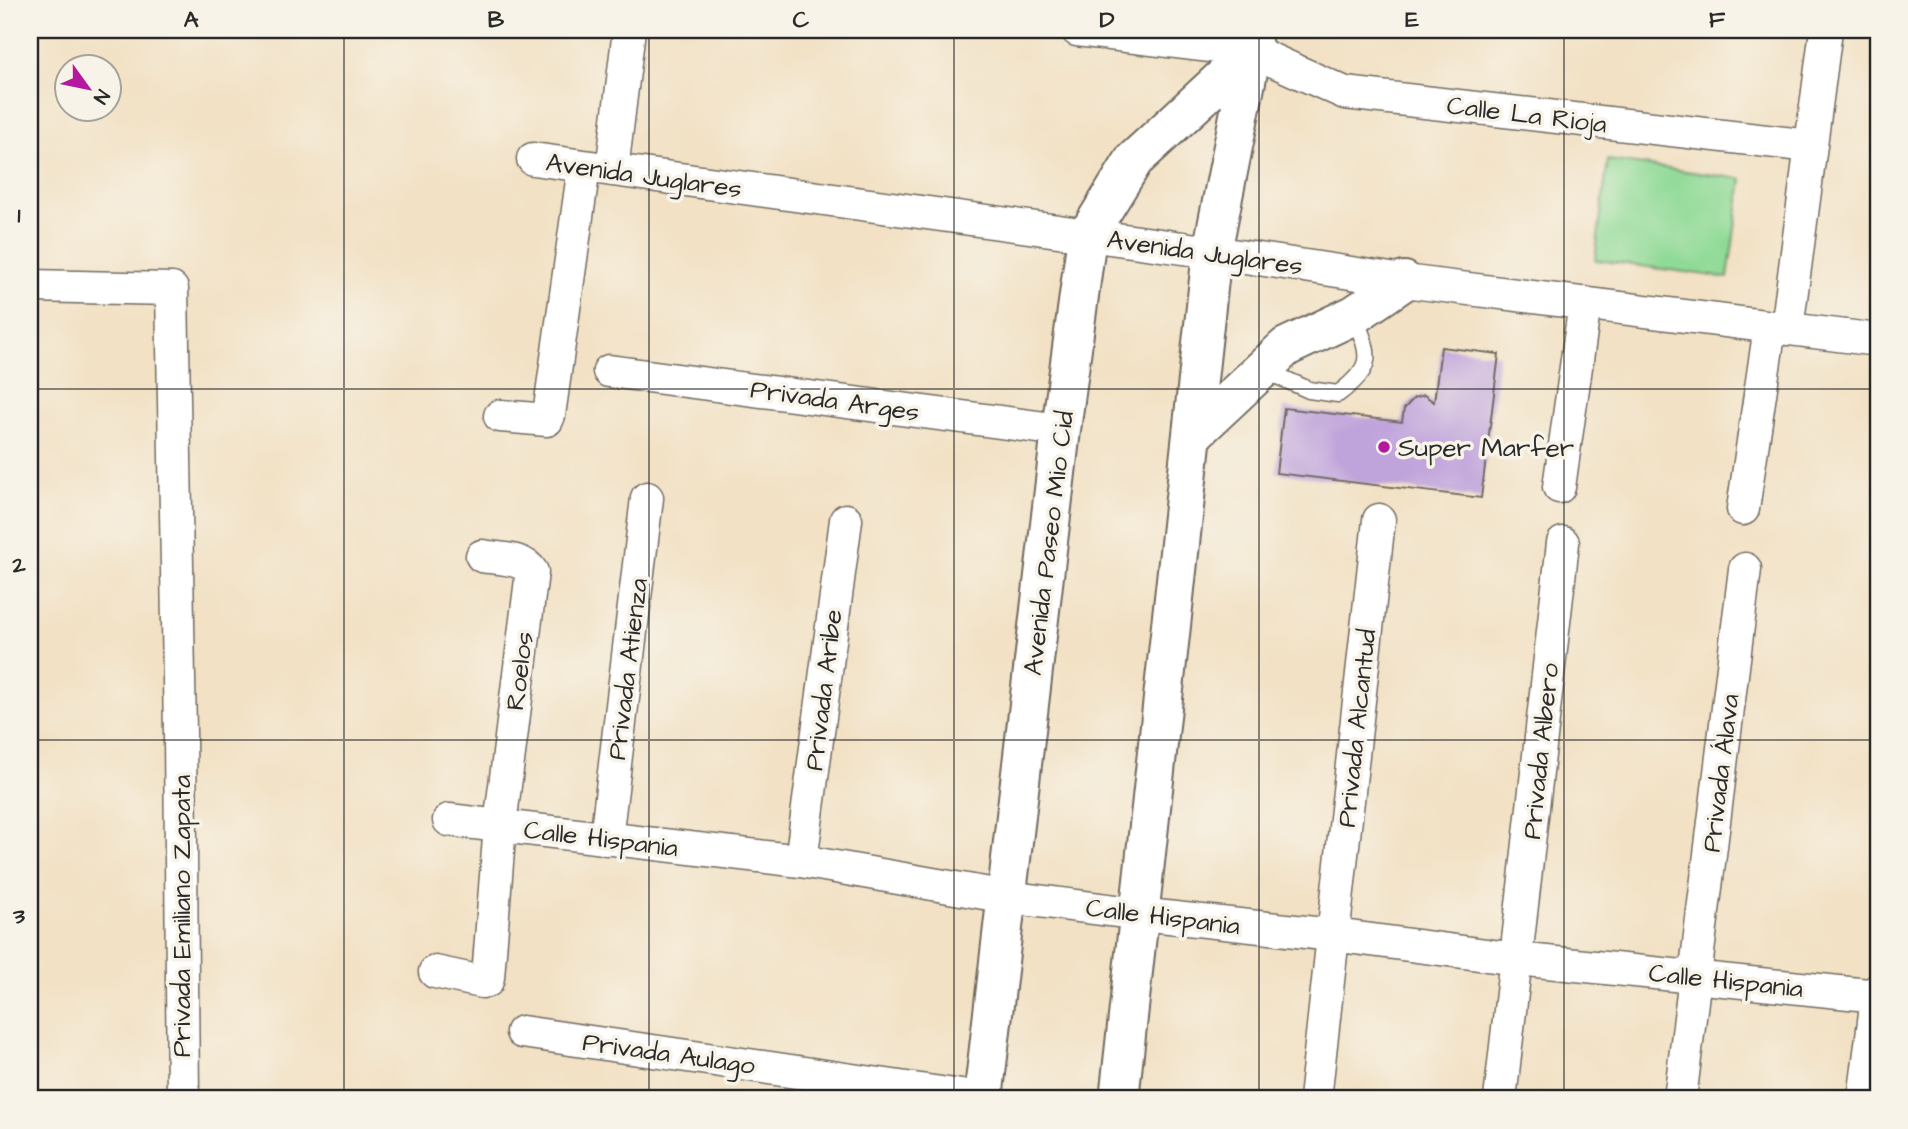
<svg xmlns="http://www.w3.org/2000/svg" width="1908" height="1129" font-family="'Architects Daughter',sans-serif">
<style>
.built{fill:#d1d9f9}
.green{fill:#8fda96;stroke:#5d8260;stroke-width:2}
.building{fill:#bfa3db}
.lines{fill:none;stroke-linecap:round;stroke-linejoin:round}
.lane-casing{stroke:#716b61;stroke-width:19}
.street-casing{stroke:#716b61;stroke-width:35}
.secondary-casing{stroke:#716b61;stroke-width:42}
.lane{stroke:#fff;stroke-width:16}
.street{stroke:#fff;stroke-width:32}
.secondary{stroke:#fff;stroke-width:38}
.grid{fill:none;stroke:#2b2b2b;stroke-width:2;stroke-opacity:0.55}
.poi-dot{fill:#b5179e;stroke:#f7f3e8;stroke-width:2.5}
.labels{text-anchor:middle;stroke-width:7;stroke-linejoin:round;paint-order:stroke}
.street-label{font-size:26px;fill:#2b2b2b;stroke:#f7f3e8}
.poi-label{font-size:26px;fill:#2b2b2b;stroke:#f7f3e8;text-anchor:start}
.neatline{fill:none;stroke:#2b2b2b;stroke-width:2.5}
.grid-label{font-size:23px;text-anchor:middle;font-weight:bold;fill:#2b2b2b}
</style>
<rect width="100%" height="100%" fill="#f7f3e8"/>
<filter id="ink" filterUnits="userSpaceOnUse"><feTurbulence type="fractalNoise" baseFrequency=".0143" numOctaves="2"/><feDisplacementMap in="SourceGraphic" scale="14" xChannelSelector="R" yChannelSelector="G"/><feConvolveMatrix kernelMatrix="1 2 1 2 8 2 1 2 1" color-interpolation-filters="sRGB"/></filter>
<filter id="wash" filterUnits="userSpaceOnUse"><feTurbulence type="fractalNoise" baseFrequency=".00686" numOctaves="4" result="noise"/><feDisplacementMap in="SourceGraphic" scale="28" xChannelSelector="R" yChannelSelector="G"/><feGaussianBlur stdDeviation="1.57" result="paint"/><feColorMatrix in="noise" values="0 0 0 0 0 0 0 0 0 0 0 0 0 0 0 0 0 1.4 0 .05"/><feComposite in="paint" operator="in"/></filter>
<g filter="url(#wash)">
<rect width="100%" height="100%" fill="#f2e1c4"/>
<path class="built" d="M1878,183V238L1871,237Z"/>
<path class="green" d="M1608,160L1742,179L1728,278L1595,260Z"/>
<g id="blocks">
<path class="building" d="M1441,347L1499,354L1481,498L1276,473L1284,408L1402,422L1404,409L1414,398L1424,395L1434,402Z"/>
</g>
</g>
<g filter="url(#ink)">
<use href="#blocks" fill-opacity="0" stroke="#716b61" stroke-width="2"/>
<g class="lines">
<defs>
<path id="lane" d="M1264,370L1309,390L1338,394C1376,365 1370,356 1354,315"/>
<path id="street" d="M1077,30L1252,51L1345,93L1811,146
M533,159L1212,252L1404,281L1878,340
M612,170L629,30
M30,286L172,289L180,733L183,1099
M1787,329L1826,30
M609,371L1061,430
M500,416L547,420L549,415L584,167
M1559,487L1585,303
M1743,509L1770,327
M449,820L801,861L1007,897L1140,914L1333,935L1517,959L1878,996
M606,839L647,498
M801,861L846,520
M435,972L482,982L487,981L488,977L500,825L532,572C523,557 498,559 482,556
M522,1032L982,1099
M1315,1099L1379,520
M1500,1099L1563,543
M1680,1099L1745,569
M1864,1099L1878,990"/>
<path id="secondary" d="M1193,434L1286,347L1354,315L1404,281
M983,1099L1061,430L1087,236L1134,160L1252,51
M1119,1099L1212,252L1253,46"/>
</defs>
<use href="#lane" class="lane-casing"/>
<use href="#street" class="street-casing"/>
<use href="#secondary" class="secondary-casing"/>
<use href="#lane" class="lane"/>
<use href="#street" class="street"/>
<use href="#secondary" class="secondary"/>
</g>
</g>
<path class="grid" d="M344,30V1099M649,30V1099M954,30V1099M1259,30V1099M1564,30V1099M30,389H1878M30,740H1878"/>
<circle class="poi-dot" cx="1384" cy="447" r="7"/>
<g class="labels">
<g class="street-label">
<text transform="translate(1527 114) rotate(7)" y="9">Calle La Rioja</text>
<text transform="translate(644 175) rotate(8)" y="9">Avenida Juglares</text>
<text transform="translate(1205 252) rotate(8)" y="9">Avenida Juglares</text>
<text transform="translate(835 400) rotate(8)" y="9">Privada Arges</text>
<text transform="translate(1048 543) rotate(-83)" y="9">Avenida Paseo Mio Cid</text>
<text transform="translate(627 669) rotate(-83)" y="9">Privada Atienza</text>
<text transform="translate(519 671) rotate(-83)" y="9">Roelos</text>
<text transform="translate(823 690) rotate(-83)" y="9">Privada Aribe</text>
<text transform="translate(1356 728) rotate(-84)" y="9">Privada Alcantud</text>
<text transform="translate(1540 751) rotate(-84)" y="9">Privada Albero</text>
<text transform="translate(1720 773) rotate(-83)" y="9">Privada Álava</text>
<text transform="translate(601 838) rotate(7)" y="9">Calle Hispania</text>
<text transform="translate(181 916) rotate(-90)" y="9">Privada Emiliano Zapata</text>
<text transform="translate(1163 916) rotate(7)" y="9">Calle Hispania</text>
<text transform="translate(1726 980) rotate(6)" y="9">Calle Hispania</text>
<text transform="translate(669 1053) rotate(8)" y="9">Privada Aulago</text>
</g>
<g class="poi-label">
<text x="1398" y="456">Super Marfer</text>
</g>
</g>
<rect width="1908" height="1129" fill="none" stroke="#f7f3e8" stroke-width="77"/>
<g transform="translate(88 88) rotate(123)"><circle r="33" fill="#f7f3e8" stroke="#a5a39c" stroke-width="2"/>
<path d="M0-5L12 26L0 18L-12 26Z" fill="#b5179e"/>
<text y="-10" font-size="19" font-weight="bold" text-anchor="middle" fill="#2b2b2b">N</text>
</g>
<rect x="38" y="38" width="1832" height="1052" class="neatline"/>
<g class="grid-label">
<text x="191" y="27">A</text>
<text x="496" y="27">B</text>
<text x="801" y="27">C</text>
<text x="1107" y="27">D</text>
<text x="1412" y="27">E</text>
<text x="1717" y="27">F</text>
<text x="19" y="222">1</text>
<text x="19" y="572">2</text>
<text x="19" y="923">3</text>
</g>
</svg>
